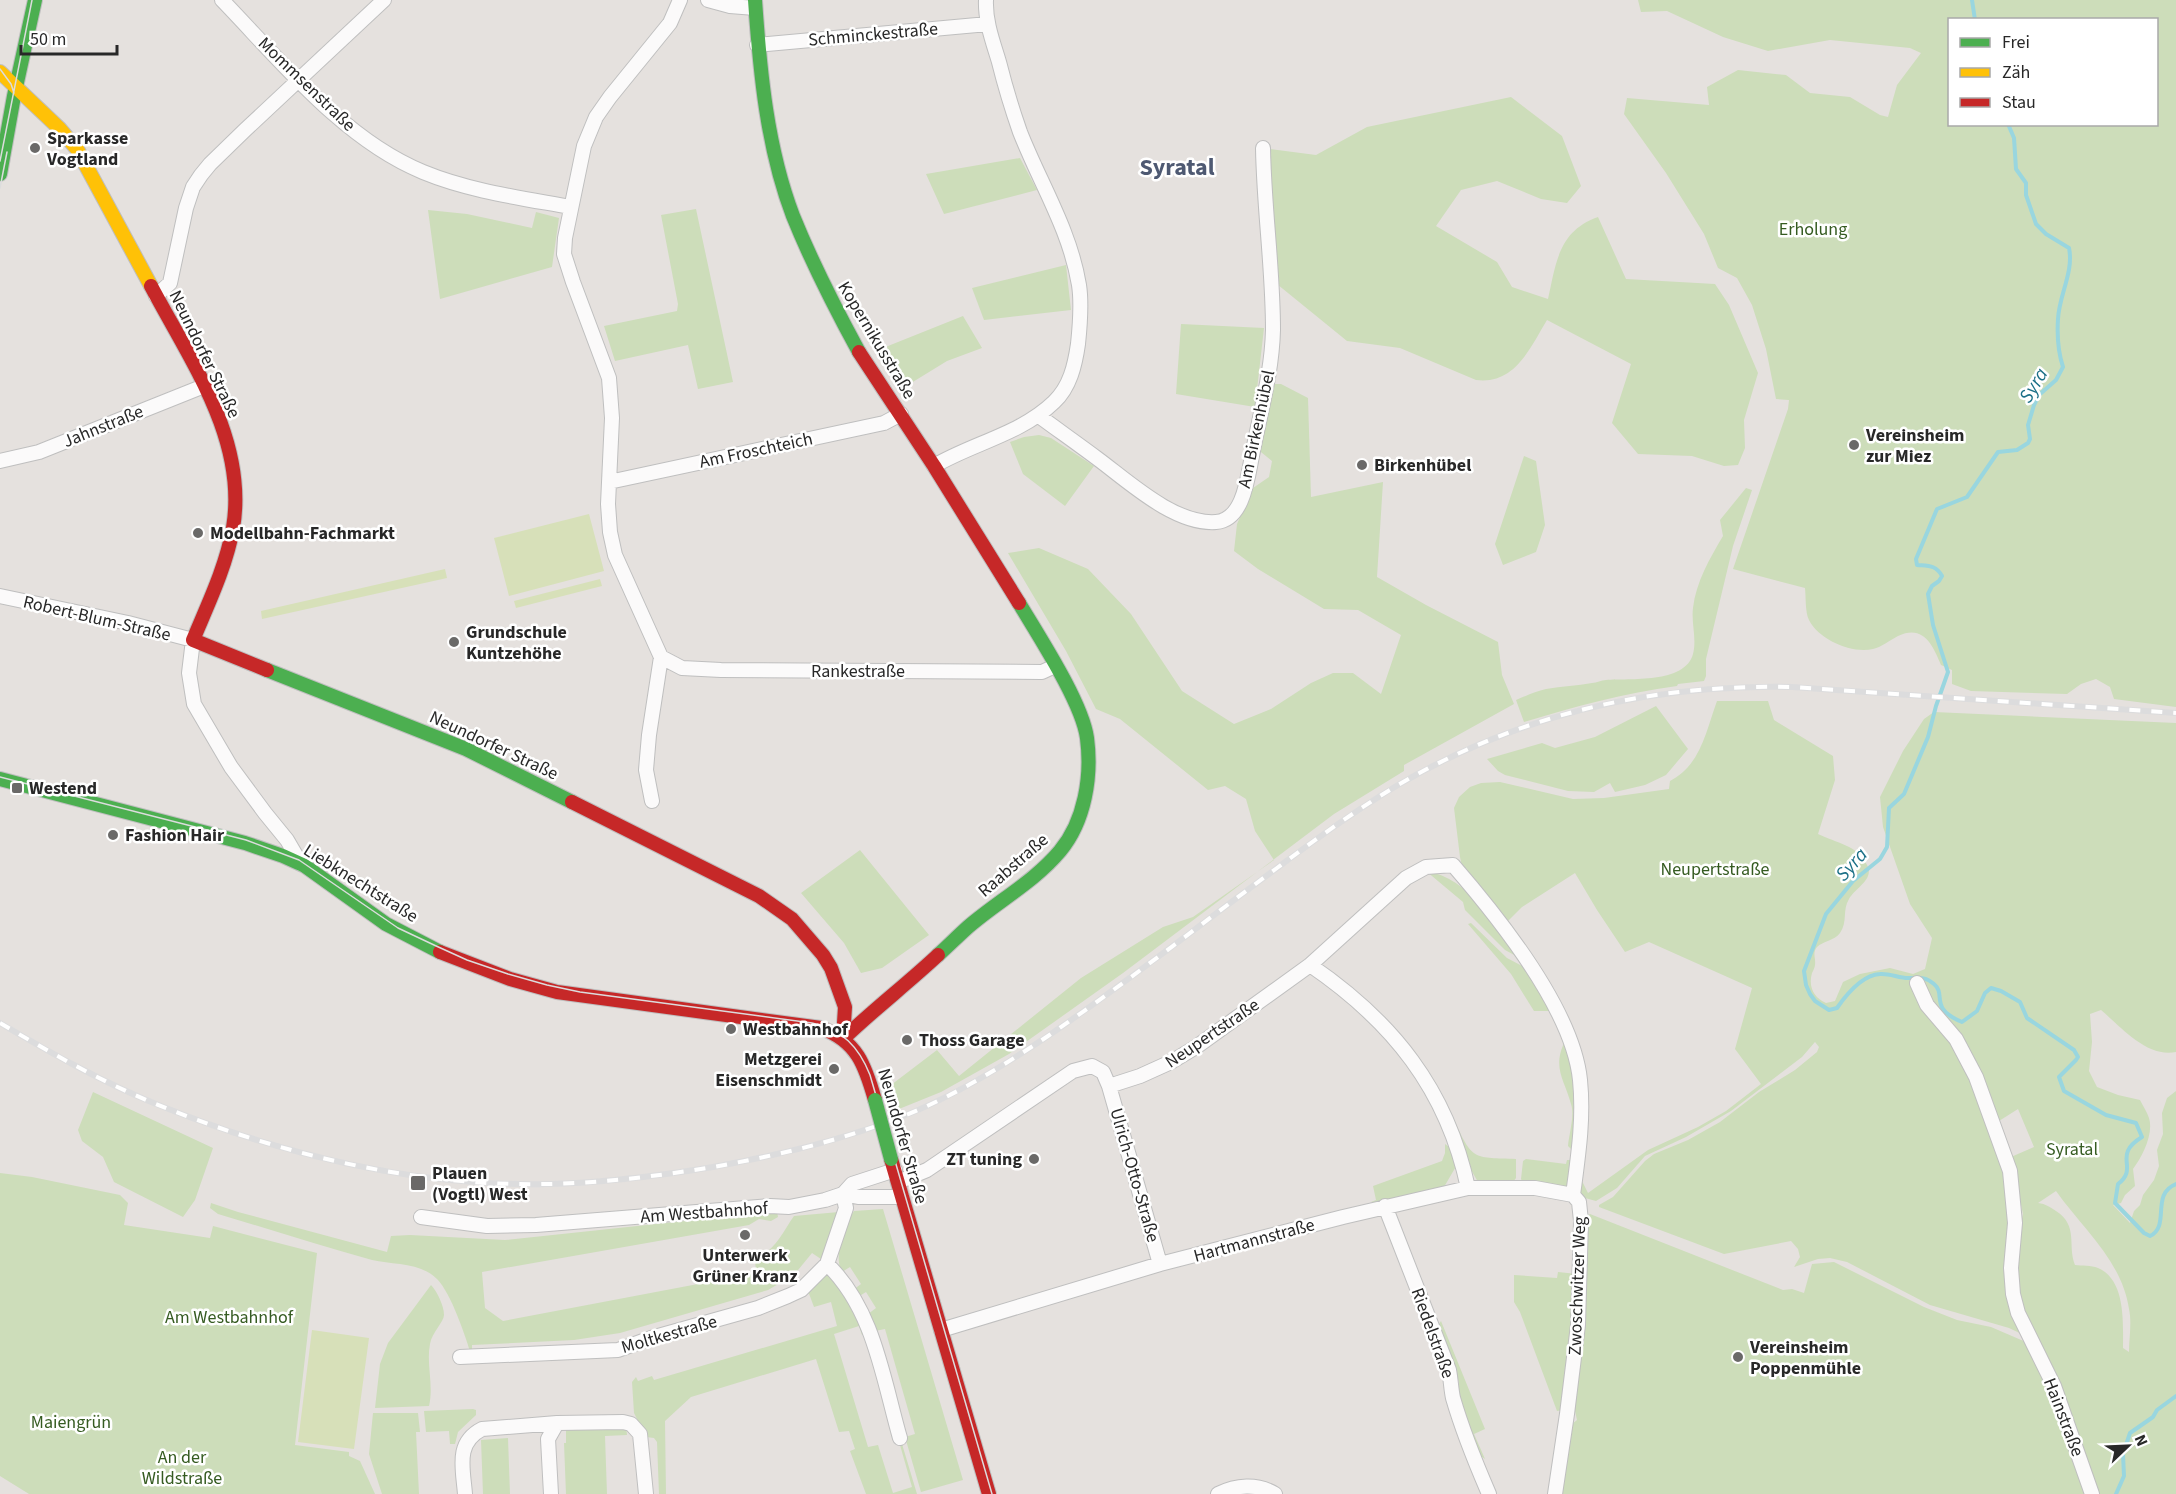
<svg xmlns="http://www.w3.org/2000/svg" width="2176" height="1494" font-family="'Source Sans 3',sans-serif">
<style>
.green{fill:#cdddba;fill-rule:evenodd}
.pitch{fill:#d7e0b9}
.lines{fill:none;stroke-linecap:round;stroke-linejoin:round}
.stream{stroke:#99d6df;stroke-width:4}
.street-casing{stroke:#bfbfbf;stroke-width:16}
.fast-casing{stroke:#bfbfbf;stroke-width:16}
.slow-casing{stroke:#bfbfbf;stroke-width:16}
.jam-casing{stroke:#bfbfbf;stroke-width:16}
.street{stroke:#fbfafa;stroke-width:14}
.fast{stroke:#4caf50;stroke-width:14}
.slow{stroke:#ffc107;stroke-width:14}
.jam{stroke:#c62828;stroke-width:14}
.tram{stroke:#dcdcdd;stroke-width:1.5}
.rail-casing{stroke:#dcdcdd;stroke-width:6}
.rail{stroke:#fff;stroke-width:4;stroke-dasharray:11;stroke-linecap:butt}
.fast-bridge-casing{stroke:#bfbfbf;stroke-width:16;stroke-linecap:butt}
.fast-bridge{stroke:#4caf50;stroke-width:14}
.poi-dot{fill:#6a6968;stroke:#fff;stroke-width:2}
.labels{text-anchor:middle;stroke-width:5;stroke-linejoin:round;paint-order:stroke}
.street-label{font-size:18px;fill:#282828;stroke:#fff}
.poi-label{font-size:18px;font-weight:bold;fill:#282828;stroke:#fff;text-anchor:start}
.park-label{font-size:18px;fill:#355b21;stroke:#fff}
.water-label{font-size:20px;font-style:italic;fill:#1c7087;stroke:#fff}
.district-label{font-size:24px;font-weight:bold;fill:#4e5972;stroke:#fff}
</style>
<rect width="100%" height="100%" fill="#e5e1de"/>
<path class="green" d="M1638,0H2176V707L2114,699L2110,687L2096,679L2081,684L2067,694L1971,691L1952,684V670L1941,665C1933,646 1924,624 1898,636C1890,640 1882,647 1873,649C1852,654 1819,640 1809,620C1805,612 1806,597 1805,588L1733,569L1788,409L1789,400L1776,399L1766,349L1752,305L1737,278L1718,268L1704,234L1666,173L1624,114L1627,98L1709,105L1707,87L1738,70L1786,75L1810,93L1850,97L1880,115L1888,117L1897,85L1921,53L1910,48L1830,40L1768,51L1723,37L1667,11L1641,12ZM1950,20H2156V124H1950Z
M1511,97L1562,136L1581,186L1567,203L1541,199L1497,181L1461,190L1436,226L1497,262L1512,287L1548,299C1556,264 1558,231 1598,217L1626,279L1715,284L1729,305L1758,373L1744,420L1745,448L1738,465L1724,466L1692,456L1638,454L1612,423L1631,364L1547,320C1530,348 1515,385 1476,380L1400,348L1347,341L1272,280L1263,148L1316,155L1367,127Z
M1020,158L1037,190L944,214L926,174Z
M696,209L733,382L698,389L688,345L615,361L604,326L677,311L678,304L661,215Z
M428,210L467,214L532,228L536,212L559,218L552,267L440,299Z
M1066,265L1071,310L984,320L972,288Z
M963,316L982,348L947,361L903,388L878,350Z
M1181,324L1264,328L1255,407L1176,394Z
M1271,384H1281L1308,398L1311,497L1383,482L1377,577L1426,605L1498,642L1502,675L1514,704L1404,765V771L1334,814L1123,973L1009,1054L941,1092L899,1109L891,1085L937,1050L959,1076L1081,978L1163,927L1193,917L1274,860L1255,831L1246,799L1225,786L1208,790L1120,719L1096,709L1066,651L1008,553L1039,548L1088,569L1131,614L1182,691L1234,724L1271,709L1311,683L1333,673H1353L1381,694L1401,635L1358,610L1324,609L1258,569L1234,551L1237,524L1253,488L1269,477L1272,461L1256,448Z
M1039,435L1051,438L1094,466L1065,506L1023,474L1010,442L1024,437Z
M1524,456L1536,461L1545,525L1536,552L1503,565L1495,544Z
M1746,488L1752,490L1733,546L1706,659V676L1704,681L1678,684L1677,686C1624,693 1574,707 1524,722L1516,700C1526,696 1536,691 1546,689C1562,686 1577,686 1592,683C1597,683 1601,680 1606,680C1629,678 1685,684 1693,654C1697,639 1691,623 1693,608C1696,582 1710,558 1723,536L1720,520Z
M1717,701H1768L1774,720L1833,756L1835,780L1818,834C1836,843 1858,845 1867,865C1875,879 1855,888 1849,899C1842,910 1848,922 1840,933C1834,941 1823,941 1817,947C1812,953 1816,958 1815,965C1815,967 1813,971 1812,973C1808,987 1814,998 1826,1003L1835,1001L1843,982L1860,974L1890,968L1913,974L1925,969L1932,938L1910,904L1883,827L1880,797L1903,751L1924,719L1934,712L2176,723V1052C2147,1058 2121,1027 2101,1010L2090,1014L2092,1042L2089,1071L2097,1087L2118,1095L2140,1100C2143,1106 2147,1112 2149,1118C2154,1134 2142,1157 2133,1169L2135,1186L2125,1195L2121,1203L2113,1205L2130,1223L2134,1211L2140,1205L2143,1195L2154,1180L2159,1166L2157,1150L2163,1134L2162,1113L2167,1098L2176,1091V1494H1560L1572,1424L1577,1420L1573,1402L1584,1217L1590,1214L1783,1290L1792,1289L1804,1293L1812,1264L1834,1262L1924,1307L1957,1320L1991,1327L2042,1349L2031,1323L2022,1310L2017,1284L2015,1246L2023,1214L2011,1157L2034,1147L2018,1109L1999,1121L1967,1065L1990,1127L2011,1196L2009,1269L2026,1336L2009,1328L1930,1305L1847,1262L1830,1258L1818,1259L1794,1267L1800,1257L1798,1249L1791,1241L1724,1254L1599,1207V1205L1613,1197L1645,1161L1654,1154L1688,1140L1720,1122L1759,1092L1795,1070L1817,1052L1819,1047L1815,1042L1802,1057L1731,1111L1686,1137L1645,1156L1617,1188L1596,1201L1585,1198L1581,1193V1179L1588,1193L1648,1150L1698,1127L1726,1111L1761,1084L1735,1049L1752,988L1649,942L1625,952L1597,910L1575,873L1522,907L1505,924L1463,871L1460,857L1454,808L1459,797L1470,787L1481,783L1500,782L1573,799L1604,798L1669,789L1670,781C1701,765 1706,731 1717,701ZM2056,1191C2083,1229 2122,1261 2129,1309C2132,1323 2129,1338 2129,1352L2123,1348C2123,1323 2126,1280 2098,1268C2091,1265 2082,1266 2075,1265C2067,1245 2079,1226 2056,1211C2050,1207 2046,1204 2038,1203Z
M1656,706L1688,749L1666,775L1645,785L1615,792L1610,783L1594,792L1568,791L1505,775L1498,771L1487,759L1542,743L1555,748L1595,737Z
M860,850L929,935L882,968L861,973L844,943L801,893Z
M1426,871C1471,879 1493,923 1518,957L1505,950L1465,910L1463,902Z
M1471,923L1507,958L1524,967L1550,1011H1534L1511,974L1468,924Z
M1565,1041L1577,1089L1572,1150L1568,1146C1569,1134 1575,1115 1571,1104C1564,1078 1552,1068 1565,1041Z
M93,1092L213,1148L195,1200L183,1217L114,1182L103,1157L82,1141L78,1130Z
M1455,1122C1473,1162 1475,1157 1516,1159V1178L1513,1182H1478L1470,1168L1454,1125Z
M1445,1144L1453,1150L1458,1163L1444,1187L1376,1205L1371,1202L1376,1200L1373,1186L1442,1161L1445,1153Z
M1526,1159L1566,1164L1567,1160H1573L1567,1189L1523,1183L1521,1179L1523,1161Z
M0,1173L32,1177L120,1195L128,1203L124,1225L210,1238L213,1226L317,1253L295,1445L349,1452V1456L360,1461L375,1494H29L0,1476Z
M211,1203L238,1212L387,1252L391,1236L410,1235L505,1240L777,1211L778,1217L771,1221L759,1219L749,1225L482,1272L485,1308L503,1321L756,1273L755,1259C775,1251 782,1233 794,1216L839,1212L821,1259L812,1253L794,1275L768,1290L620,1333L574,1340L472,1345V1358C466,1337 451,1293 437,1279C420,1262 393,1265 372,1260C320,1246 269,1229 218,1214L210,1208Z
M883,1209L963,1480L921,1492L905,1437L915,1434L885,1329L875,1331L868,1314L876,1308L866,1292L858,1297L853,1290L861,1284L850,1267L842,1272C833,1257 844,1225 854,1211Z
M1558,1272L1577,1274L1563,1410L1557,1411L1520,1312L1514,1302V1275L1557,1278Z
M830,1275L836,1279L866,1333L862,1335L859,1326L834,1334L868,1447L878,1445L893,1493L912,1487L900,1445L902,1444L917,1494H866L850,1451L855,1449L849,1431L839,1432L816,1359L691,1397L665,1421L666,1494H659L657,1442L654,1438L646,1437L634,1413L632,1382L636,1377L638,1381L652,1376L654,1380L837,1326L831,1302L814,1307L808,1291L824,1276Z
M431,1285C437,1291 444,1306 444,1315C444,1322 432,1332 430,1344C426,1364 434,1385 429,1406L375,1408L380,1364L388,1343Z
M1441,1321L1485,1429L1474,1434L1485,1459L1478,1454L1458,1392L1459,1383L1457,1375L1440,1330L1439,1324Z
M473,1409L476,1410V1415L458,1432L455,1444H450L449,1431L426,1432L424,1411Z
M373,1413H418L420,1432H416L419,1494H382L369,1454Z
M626,1425L627,1435L605,1436L607,1494H566L564,1443H566V1427Z
M508,1438L510,1494H483L481,1440Z"/>
<path class="pitch" d="M589,514L604,571L509,596L494,538Z
M445,569L447,578L262,619L261,611Z
M600,579L602,586L516,608L514,601Z
M312,1330L369,1338L354,1449L298,1442Z"/>
<g class="lines">
<path class="stream" d="M1972,0L1975,20
M2008,124L2014,138L2016,169L2026,183V195L2036,224L2046,234L2069,248C2074,272 2059,295 2058,319C2057,335 2058,352 2063,367L2056,380L2039,395L2034,405L2028,425L2030,439L2028,443L2017,450L1998,452L1967,497L1937,509L1916,559L1917,565C1929,566 1936,565 1942,576L1939,581L1932,586L1928,594L1933,625L1948,672L1936,706L1928,737L1904,794L1889,808L1887,847L1880,859L1853,881L1826,914L1804,971L1806,985L1810,994L1815,1001L1829,1010L1837,1008C1846,995 1862,975 1880,974C1889,973 1899,978 1908,978C1918,978 1925,976 1934,984C1947,995 1928,1008 1962,1022L1977,1011L1985,993L1991,988L2001,991L2020,1002L2027,1018L2074,1050L2078,1057L2076,1060L2059,1077L2064,1091L2106,1115L2136,1123L2142,1137C2111,1156 2140,1167 2118,1184L2115,1203L2144,1233L2150,1236C2171,1226 2150,1194 2176,1184
M2116,1494L2124,1476L2123,1454L2130,1433L2153,1417L2157,1410L2176,1396"/>
<defs>
<path id="street" d="M222,0C280,60 344,140 423,172C469,191 521,198 570,207
M708,0L730,6L755,8
M757,45L988,24
M156,296L170,283L186,208L193,187L201,175L210,164L245,130L384,0
M1039,416C1058,430 1078,444 1098,459C1129,482 1175,525 1216,522C1245,520 1248,473 1253,451C1261,410 1272,371 1273,330C1273,268 1264,209 1263,148
M0,461L39,452L204,386
M934,466C973,443 1021,434 1054,402C1070,387 1075,365 1078,344C1080,325 1082,304 1079,285C1070,230 1040,183 1020,132C1012,109 1005,86 999,62C993,42 985,21 986,0
M609,482L884,423L901,414
M0,596L128,623L193,640L189,673L194,704L231,767L265,813L287,840L301,864
M661,657L682,668L721,670L1042,672L1055,666
M652,801L646,770L649,735L661,657L615,555L610,532L608,504L612,418L609,378L573,282L564,254L565,238L584,146L596,117L610,97L670,23L680,0
M1310,965C1392,1021 1447,1089 1468,1188
M1917,983L1927,1005L1956,1039L1976,1077L2010,1171L2015,1223L2011,1268L2013,1294L2018,1313L2054,1386L2092,1494
M1109,1086L1140,1076L1171,1062L1196,1047L1310,965L1406,878L1426,867L1453,865C1499,918 1573,1010 1580,1080C1584,1119 1578,1157 1573,1195L1579,1202L1581,1221L1578,1325L1567,1414L1555,1494
M898,1182L927,1170L1073,1071L1092,1066L1103,1072L1109,1086L1160,1264
M843,1194L858,1197H902
M1385,1206L1449,1370C1451,1380 1451,1389 1453,1398C1462,1429 1476,1464 1489,1494
M421,1217L487,1226L536,1225L770,1206L789,1207L825,1200L843,1194L852,1184L895,1170
M827,1264C874,1309 883,1379 900,1438
M941,1330L1160,1264L1343,1217L1468,1188H1535L1573,1195
M460,1357L618,1350L651,1338L758,1308L788,1296L801,1290L827,1264L846,1208L843,1194
M465,1494C463,1468 455,1443 482,1429L557,1423L623,1422L631,1424L640,1434L646,1494
M551,1494L548,1439L557,1423
M1218,1494C1236,1485 1257,1483 1275,1494"/>
<path id="fast" d="M755,0C760,72 767,148 793,216C812,263 835,308 859,352
M0,174L14,96L35,0
M267,670L466,749L572,802
M0,779L245,843L283,856L305,866L386,924L440,952
M938,955C948,946 958,936 968,927C998,901 1034,882 1060,851C1085,821 1092,776 1087,738C1082,702 1038,635 1019,603"/>
<path id="slow" d="M0,72L59,128L77,149L151,286"/>
<path id="jam" d="M151,286C190,360 248,440 233,528C226,567 208,604 193,640L267,670
M859,352L934,466L1019,603
M572,802L759,896L792,919L823,955L831,968L845,1007L843,1039
M440,952L510,979L557,992L821,1028C857,1041 865,1065 875,1100
M843,1039C873,1010 907,984 938,955
M891,1159L989,1494"/>
</defs>
<use href="#street" class="street-casing"/>
<use href="#fast" class="fast-casing"/>
<use href="#slow" class="slow-casing"/>
<use href="#jam" class="jam-casing"/>
<use href="#street" class="street"/>
<use href="#fast" class="fast"/>
<use href="#slow" class="slow"/>
<use href="#jam" class="jam"/>
<path class="tram" d="M0,69L11,84L14,93
M0,161L32,0
M0,188L7,152
M0,777L246,840L299,860L398,928L434,945L467,960L508,974L547,985L580,992L812,1023C842,1029 859,1047 870,1075L992,1494"/>
<defs>
<path id="rail" d="M0,1023C51,1053 102,1082 156,1104C279,1154 415,1187 548,1184C603,1183 658,1176 713,1167C774,1156 835,1142 893,1120C948,1100 1000,1068 1048,1036C1126,983 1201,924 1277,868C1316,839 1356,810 1398,785C1520,714 1651,684 1792,687L2176,713"/>
</defs>
<use href="#rail" class="rail-casing"/>
<use href="#rail" class="rail"/>
<defs>
<path id="fast-bridge" d="M875,1100L891,1159"/>
</defs>
<use href="#fast-bridge" class="fast-bridge-casing"/>
<use href="#fast-bridge" class="fast-bridge"/>
</g>
<g class="poi-dot">
<circle cx="35" cy="148" r="6"/>
<circle cx="1854" cy="445" r="6"/>
<circle cx="1362" cy="465" r="6"/>
<circle cx="198" cy="533" r="6"/>
<circle cx="454" cy="642" r="6"/>
<rect x="11" y="782" width="12" height="12" rx="3"/>
<circle cx="113" cy="835" r="6"/>
<circle cx="731" cy="1029" r="6"/>
<circle cx="907" cy="1040" r="6"/>
<circle cx="834" cy="1069" r="6"/>
<circle cx="1034" cy="1159" r="6"/>
<rect x="410" y="1175" width="16" height="16" rx="3"/>
<circle cx="745" cy="1235" r="6"/>
<circle cx="1738" cy="1357" r="6"/>
</g>
<g class="labels">
<g class="street-label">
<text transform="translate(873 34) rotate(-5)" y="6">Schminckestraße</text>
<text transform="translate(307 84) rotate(44)" y="6">Mommsenstraße</text>
<text transform="translate(877 340) rotate(59)" y="6">Kopernikusstraße</text>
<text transform="translate(205 354) rotate(64)" y="6">Neundorfer Straße</text>
<text transform="translate(103 426) rotate(-22)" y="6">Jahnstraße</text>
<text transform="translate(1256 429) rotate(-78)" y="6">Am Birkenhübel</text>
<text transform="translate(756 450) rotate(-12)" y="6">Am Froschteich</text>
<text transform="translate(97 618) rotate(13)" y="6">Robert-Blum-Straße</text>
<text x="858" y="677">Rankestraße</text>
<text transform="translate(494 745) rotate(25)" y="6">Neundorfer Straße</text>
<text transform="translate(1013 865) rotate(-41)" y="6">Raabstraße</text>
<text transform="translate(361 883) rotate(32)" y="6">Liebknechtstraße</text>
<text transform="translate(1212 1033) rotate(-34)" y="6">Neupertstraße</text>
<text transform="translate(903 1136) rotate(74)" y="6">Neundorfer Straße</text>
<text transform="translate(1135 1175) rotate(74)" y="6">Ulrich-Otto-Straße</text>
<text transform="translate(704 1212) rotate(-4)" y="6">Am Westbahnhof</text>
<text transform="translate(1254 1240) rotate(-15)" y="6">Hartmannstraße</text>
<text transform="translate(1577 1286) rotate(-88)" y="6">Zwoschwitzer Weg</text>
<text transform="translate(1433 1333) rotate(70)" y="6">Riedelstraße</text>
<text transform="translate(669 1334) rotate(-16)" y="6">Moltkestraße</text>
<text transform="translate(2064 1417) rotate(69)" y="6">Hainstraße</text>
</g>
<g class="poi-label">
<text x="47" y="144">Sparkasse<tspan x="47" dy="21">Vogtland</tspan></text>
<text x="1866" y="441">Vereinsheim<tspan x="1866" dy="21">zur Miez</tspan></text>
<text x="1374" y="471">Birkenhübel</text>
<text x="210" y="539">Modellbahn-Fachmarkt</text>
<text x="466" y="638">Grundschule<tspan x="466" dy="21">Kuntzehöhe</tspan></text>
<text x="29" y="794">Westend</text>
<text x="125" y="841">Fashion Hair</text>
<text x="743" y="1035">Westbahnhof</text>
<text x="919" y="1046">Thoss Garage</text>
<text x="822" y="1065" text-anchor="end">Metzgerei<tspan x="822" dy="21">Eisenschmidt</tspan></text>
<text x="1022" y="1165" text-anchor="end">ZT tuning</text>
<text x="432" y="1179">Plauen<tspan x="432" dy="21">(Vogtl) West</tspan></text>
<text x="745" y="1261" text-anchor="middle">Unterwerk<tspan x="745" dy="21">Grüner Kranz</tspan></text>
<text x="1750" y="1353">Vereinsheim<tspan x="1750" dy="21">Poppenmühle</tspan></text>
</g>
<g class="park-label">
<text x="1813" y="235">Erholung</text>
<text x="1715" y="875">Neupertstraße</text>
<text x="2072" y="1155">Syratal</text>
<text x="229" y="1323">Am Westbahnhof</text>
<text x="71" y="1428">Maiengrün</text>
<text x="182" y="1463">An der<tspan x="182" dy="21">Wildstraße</tspan></text>
</g>
<g class="water-label">
<text transform="translate(2033 385) rotate(-59)" y="7">Syra</text>
<text transform="translate(1851 864) rotate(-48)" y="7">Syra</text>
</g>
<g class="district-label">
<text x="1177" y="175">Syratal</text>
</g>
</g>
<rect x="1948" y="18" width="210" height="108" fill="#ffffff" stroke="#a9a9a9" stroke-width="1.5"/>
<rect x="1960" y="38" width="30" height="9" fill="#4caf50" stroke="#a9a9a9" stroke-width="1.5"/>
<text x="2002" y="48" font-size="18" fill="#282828">Frei</text>
<rect x="1960" y="68" width="30" height="9" fill="#ffc107" stroke="#a9a9a9" stroke-width="1.5"/>
<text x="2002" y="78" font-size="18" fill="#282828">Zäh</text>
<rect x="1960" y="98" width="30" height="9" fill="#c62828" stroke="#a9a9a9" stroke-width="1.5"/>
<text x="2002" y="108" font-size="18" fill="#282828">Stau</text>
<g transform="translate(2128 1446) rotate(67)" stroke="#ffffff" stroke-width="4.5" paint-order="stroke">
<path d="M0-4.5L10 22L0 15L-10 22Z" fill="#282828"/>
<text y="-9" font-size="16" font-weight="bold" text-anchor="middle" fill="#282828">N</text>
</g>
<path d="M21 45v9h96v-9" fill="none" stroke="#282828" stroke-width="3"/>
<text x="30" y="45" font-size="18" fill="#282828" stroke="#ffffff" stroke-width="4.5" paint-order="stroke">50 m</text>
</svg>
